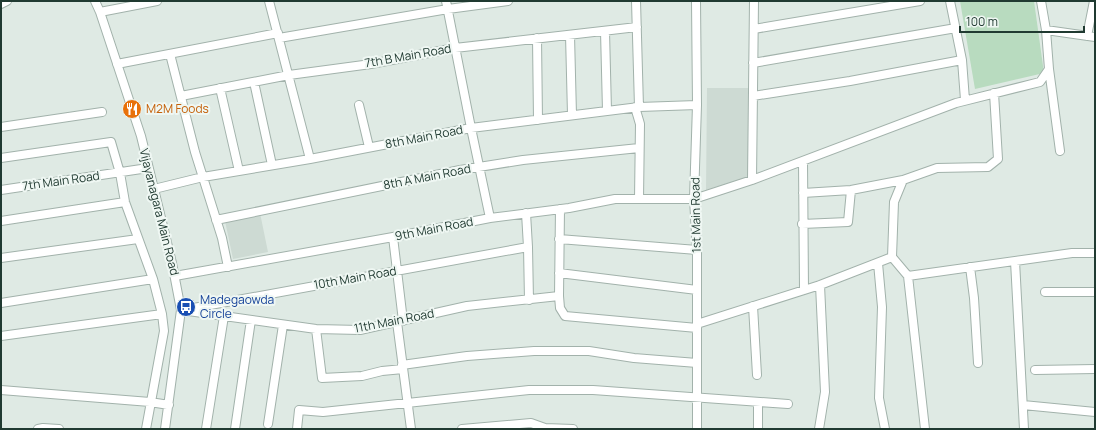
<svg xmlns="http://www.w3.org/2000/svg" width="1096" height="430" font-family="Manrope,sans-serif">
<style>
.built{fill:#cddad3}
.green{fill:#b8dbbf}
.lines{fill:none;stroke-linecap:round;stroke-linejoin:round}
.minor-casing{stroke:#a2b2ab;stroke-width:10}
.minor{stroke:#fff;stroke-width:8}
.labels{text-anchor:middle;stroke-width:4;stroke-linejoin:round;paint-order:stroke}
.street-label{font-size:12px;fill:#203a31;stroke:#eff7f3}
.food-label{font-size:12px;fill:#c56008;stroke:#eff7f3;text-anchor:start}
.transit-label{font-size:12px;fill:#164399;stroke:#eff7f3;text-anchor:start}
</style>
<rect width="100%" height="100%" fill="#dfeae4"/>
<path class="built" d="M707,88H749L748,177L706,190Z
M260,213L268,252L233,259L225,221Z"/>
<path class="green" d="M960,1H1034L1044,73L975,89Z"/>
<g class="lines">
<defs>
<path id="minor" d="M95,1L100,12L141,136L172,263L181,310L165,429
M269,1L310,159
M446,1L471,128L490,218
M636,1L639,107
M696,1L697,105L694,199L697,250V429
M950,1L962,60L965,100
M1,4L7,1
M100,12L157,1
M754,29L920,1
M1046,30L1095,37
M605,31L607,111
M570,35L572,115
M1087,36L1094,1
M279,38L448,9L508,1
M537,38L538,120
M170,54L195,152L222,238L228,267
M753,63L956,28
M117,64L278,33
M1049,69L1060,151
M254,82L272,165
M220,88L239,171
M181,96L289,75L371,64L455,48L637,27
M753,96L850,81L962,60
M359,105L369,147
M635,107L640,124L639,199
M1,127L102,112
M1,158L111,142L120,173L125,202L153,279L162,314L164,331L146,429
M803,161L804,290
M752,180L754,1
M154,189L203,177L310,159L471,128L639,107L697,105
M1,190L148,168
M803,193L851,190L903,180
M560,209L559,296L560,308L565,316L697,328
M526,213L528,247L529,300
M216,220L460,170L523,160L639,148
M1,221L125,202
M802,224L848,222L851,190
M393,237L403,321
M559,239L697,250
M1,258L138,239
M1015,261L1024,429
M878,263L882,307L879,398L885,429
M970,267L974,298L978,363
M559,273L697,290
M175,276L393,237L490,218L569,208L615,199H694L752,180L956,103L1040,82L1049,69L1046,30L1041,1
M908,276L1072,253H1095
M1045,292H1095
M1,303L153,279
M753,306L757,375
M188,309L528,247
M181,310L316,329L360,330L467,306L559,296
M397,322L411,429
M697,324L820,285L892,257
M316,329L322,378L362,376L382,371L403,369
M1,336L162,314
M402,365L467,356L534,351H589L634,358L697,363
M1035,370L1095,369
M1,390L150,402L169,405
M1023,405L1095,412
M268,424L283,325
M38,429L43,428L59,429
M206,429L224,316
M235,429L251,320
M297,429L299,410L323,412L529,390H593L788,404
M462,429L531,423L545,428L573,429
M758,429V402
M819,429L825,392L820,285
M925,429L908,276L892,257L894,202L903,180L937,168L988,167L998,159L994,93"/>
</defs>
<use href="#minor" class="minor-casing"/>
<use href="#minor" class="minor"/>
</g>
<defs>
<symbol id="restaurant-disc" viewBox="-11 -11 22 22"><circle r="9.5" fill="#e8710a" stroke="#eff7f3"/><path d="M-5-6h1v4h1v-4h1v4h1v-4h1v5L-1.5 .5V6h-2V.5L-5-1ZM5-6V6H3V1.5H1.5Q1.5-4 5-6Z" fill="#fff"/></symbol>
<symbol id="bus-disc" viewBox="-11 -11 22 22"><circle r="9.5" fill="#1a4fb4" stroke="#eff7f3"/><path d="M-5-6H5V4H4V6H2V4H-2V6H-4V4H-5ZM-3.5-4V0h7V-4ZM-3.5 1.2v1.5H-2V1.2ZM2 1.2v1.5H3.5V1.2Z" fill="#fff"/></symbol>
</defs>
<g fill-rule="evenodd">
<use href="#restaurant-disc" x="121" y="98" width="22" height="22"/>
<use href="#bus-disc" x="175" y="296" width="22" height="22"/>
</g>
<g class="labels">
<g class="street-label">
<text transform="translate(408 56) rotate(-10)" y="4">7th B Main Road</text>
<text transform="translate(424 137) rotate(-11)" y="4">8th Main Road</text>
<text transform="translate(427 177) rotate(-11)" y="4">8th A Main Road</text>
<text transform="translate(61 181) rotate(-8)" y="4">7th Main Road</text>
<text transform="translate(159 212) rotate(76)" y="4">Vijayanagara Main Road</text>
<text transform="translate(696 215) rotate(-91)" y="4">1st Main Road</text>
<text transform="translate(434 229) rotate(-11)" y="4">9th Main Road</text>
<text transform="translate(355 278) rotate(-10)" y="4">10th Main Road</text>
<text transform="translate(394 321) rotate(-11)" y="4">11th Main Road</text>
</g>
<g class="food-label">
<text x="146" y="113">M2M Foods</text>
</g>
<g class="transit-label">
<text x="200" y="304">Madegaowda<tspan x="200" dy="14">Circle</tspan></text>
</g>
</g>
<rect width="1096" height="430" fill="none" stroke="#203a31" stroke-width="4"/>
<path d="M960 26v6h124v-6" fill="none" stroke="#203a31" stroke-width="2"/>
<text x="966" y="26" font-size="12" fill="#203a31" stroke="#eff7f3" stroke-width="3" paint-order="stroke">100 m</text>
</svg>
